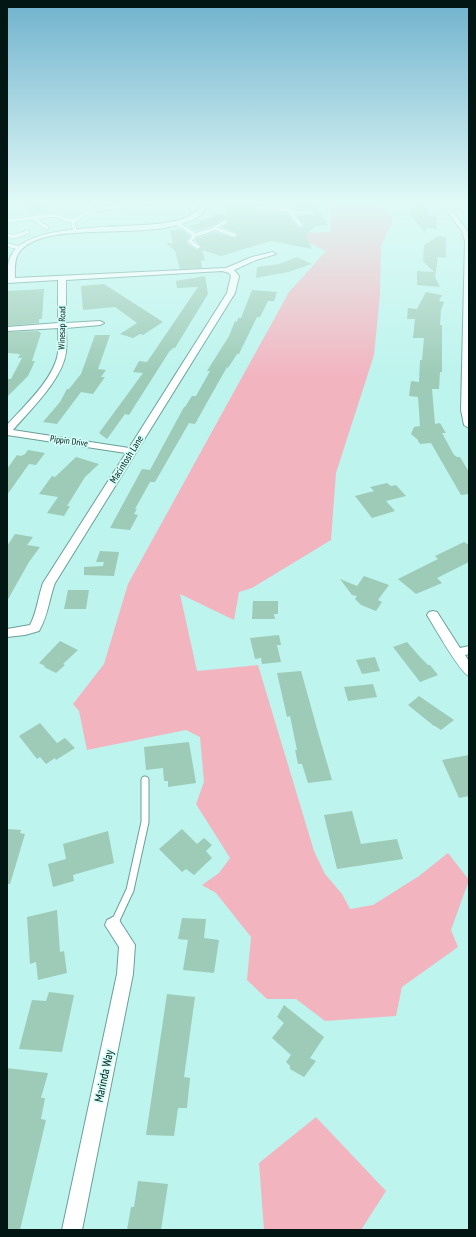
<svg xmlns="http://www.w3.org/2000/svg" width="476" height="1237" font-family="'PT Sans Narrow',sans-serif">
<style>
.green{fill:#f2b5c0}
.building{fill:#9dcbb7}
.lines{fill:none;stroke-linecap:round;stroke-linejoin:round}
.service-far2-casing{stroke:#6b9f99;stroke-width:4.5}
.service-far1-casing{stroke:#6b9f99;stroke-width:9}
.service-casing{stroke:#6b9f99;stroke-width:11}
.minor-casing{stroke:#6b9f99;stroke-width:2}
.service-far2{stroke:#fff;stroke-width:3.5}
.service-far1{stroke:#fff;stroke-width:7}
.service{stroke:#fff;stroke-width:9}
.minor{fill:#fff;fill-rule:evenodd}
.labels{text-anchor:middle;stroke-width:3.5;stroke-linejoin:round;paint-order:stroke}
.far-street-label{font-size:9px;fill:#021614;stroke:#d3fff9}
.street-label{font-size:10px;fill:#021614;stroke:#d3fff9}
.near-street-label{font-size:12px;fill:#021614;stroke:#d3fff9}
</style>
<rect width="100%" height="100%" fill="#bdf4ed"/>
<path class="green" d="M328,202H383L384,208L393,219L381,246L380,295L374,355L336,473L331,540L252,588L239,592L234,620L180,594L197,671L258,665L314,851L325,874L342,894L350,909L373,905L419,876L448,853L469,880L451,930L458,947L402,987L396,1016L325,1021L296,999H267L247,980L251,937L216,893L202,885L219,873L230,858L196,804L204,782L200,737L186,730L87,750L79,711L73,704L104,664L128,584L289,292L326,251L306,241L297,233L331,232V208Z
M316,1117L386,1191L361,1230H264L259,1163Z"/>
<path class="building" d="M22,202H42L48,212L29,214Z
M258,202H286L287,207H267Z
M292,202H313L327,222H325L327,225L316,226L305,235L312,249L271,241L221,256L202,250L205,260L201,261L202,268L180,269L175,251L166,243H173L170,230L181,229L190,236L187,240V243L197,250L200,249L201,247L195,240L197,238L215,232L236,238L237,235L236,233L222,227L228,223V221L225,219L210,227L196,231L187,226L200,223L198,221L214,217L212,216L228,213L224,207L247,205L266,213H287L298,228L302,229L304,225L297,216L313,215L315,213V211L312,209L295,210Z
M410,202H430L428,216H436L437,229L426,228L425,233L410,214Z
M438,236L446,237V258L438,257L435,277L440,287L417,285V271L434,272L423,261L424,245Z
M297,257L312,264L288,272L256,278L257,267L279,264Z
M205,276L208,294L175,348H173L169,352L129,415L125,414L107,439L99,433L143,373L133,372L139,361L147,362L198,287L177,288L176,281Z
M104,284L163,322L143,335L140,334L133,338L120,334L137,323L115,307L83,310L81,286Z
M44,289L42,319H39V323L7,326V291Z
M252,290L277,292L274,301H268L260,317H257L239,354H237L228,368L227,367L195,424L189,423L155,482H150L135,509H137L134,514L138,515L130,530L110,528L142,469L150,470L184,407H185L192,396H196L210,371H207L229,336L235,321L237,322L238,318H241Z
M426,292L442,295L439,301L444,302L441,310L440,325H442V372H440L439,389H432L435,424L440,423L446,433H442L454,455L457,457H460L469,472V494L461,495L431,443L420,444L417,439L411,434L414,427L420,426L418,397L409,396L411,381L419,382L420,360H422L424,338H413L415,319H407L408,308L417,309Z
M38,331L41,333L32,361H35L28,376L7,397V379H11L22,358H18L20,354L7,353V332Z
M95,335H110L98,369L106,370L101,377H105L93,394L81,392L57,424L43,422L60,402L67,389H69L81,374Z
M28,450L45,453L36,465L29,464L7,495V469L17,455L21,456L25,454Z
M76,457L99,464L85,477L67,506H70L64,516L47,513L58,497L39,494L52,476L55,477Z
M387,483L391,486L396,485L406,496L386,501L395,511L372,518L355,496L374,491L370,487Z
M15,534L33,537L27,545L40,547L29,562L7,601V546Z
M464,542L469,545V562L437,578L442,583L416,594L398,579L438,559L435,556Z
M100,551L119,552L114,576L84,575V567L103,566L104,562H96Z
M364,576L389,585L378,600L382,602L376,611L361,605L355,599L357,596L352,595L340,579L357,586Z
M68,590H89L86,609H64Z
M253,601H278V614H274L275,619H252Z
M279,635L281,645H277L281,662L262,664L261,658L255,659L250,638Z
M60,641L78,650L63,664L65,665L56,673L44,667L45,666L39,663Z
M407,642L420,657L428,665H430L438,675L420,682L393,647Z
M375,657L380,671L362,674L356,660Z
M301,671L318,732L332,780L308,783L302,764H298L295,750H297L290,716L287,717L277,673Z
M373,684L377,697L348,701L344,687Z
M419,696L454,720L441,730L435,726H434L408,705Z
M40,723L57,743L65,738L75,748L56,760L55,758L46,764L40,757L37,759L19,736Z
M189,742L196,783L168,787V781H164L163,768L146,770L144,747Z
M469,755V796L459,798L442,760Z
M352,811L361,844L397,839L403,859L337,869L324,815Z
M7,829L21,830L20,833L25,834L10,884H7Z
M182,829L197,844L204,838L212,845L206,851L212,858L194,875L186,869L182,872L159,849Z
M108,831L114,863L73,875L74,881L53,887L48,864L66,859L63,844Z
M57,910L60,952L64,951L67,973L38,980L36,962L30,964L27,917Z
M182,918L206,919L204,938L219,940L214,973L183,970L188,940L178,939Z
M49,992L74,995L62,1052L19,1049L32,1000L46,1001Z
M167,994L195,997L184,1077L190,1078L187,1108H178L174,1136L146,1135Z
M284,1005L324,1037L310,1058L316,1061L304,1077L290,1069V1066L286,1062L291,1055L272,1038L284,1023L277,1017Z
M7,1068L48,1073L41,1098H45L41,1119L46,1120L20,1230H7Z
M138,1181L168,1184L161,1230H127L131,1207H134Z"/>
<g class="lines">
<defs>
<path id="service-far2" d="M205,205L247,202L266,210H292L289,202
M289,211L301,226
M290,213L312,212
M33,218L47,228
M75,220L85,213L93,210L150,203
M7,221L55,215L67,220H75L73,223L75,231
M177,223L195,235L211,230L225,222
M214,228L234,235
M7,235L13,237L28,232
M195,235L190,241L198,247
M7,245L20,248"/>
<path id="service-far1" d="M115,922L130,890L145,822V780"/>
<path id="service" d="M113,925L115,921"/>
<path id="minor" d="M201,202H207L204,212C167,248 44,214 18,254C14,261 15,271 15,278L226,268L252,257L273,252L276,254L256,260L234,270L239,276L235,293L55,583C49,599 48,616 39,631L25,635L7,637V629L30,625C37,612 38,597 43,583L126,453L7,435V425C24,406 54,379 58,353C59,345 58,336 58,328L7,331V327L58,323V280L7,283C7,274 7,262 12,254C33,220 133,230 170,222C181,220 189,217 198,211ZM222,271L229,273L231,276L227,293L129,448L13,430C30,410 63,379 66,352C67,344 66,336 66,328L100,325L104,323L100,321L66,323V280Z
M447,202H453L450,208L469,233V428L464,425L461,410L465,241L462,231L444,208Z
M433,611L437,612L460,648L469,646V654L465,655L469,661V676C460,673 434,626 427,615L429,612Z
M113,917L119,920L135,945L133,974L82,1230H62L117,974L119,947L105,925L107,920Z"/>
</defs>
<use href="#service-far2" class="service-far2-casing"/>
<use href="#service-far1" class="service-far1-casing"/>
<use href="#service" class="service-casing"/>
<use href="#minor" class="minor-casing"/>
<use href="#service-far2" class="service-far2"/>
<use href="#service-far1" class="service-far1"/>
<use href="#service" class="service"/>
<use href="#minor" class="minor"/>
</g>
<linearGradient id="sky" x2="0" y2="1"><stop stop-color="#70b2cd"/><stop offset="0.54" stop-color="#e1faf7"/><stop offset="1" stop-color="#e1faf7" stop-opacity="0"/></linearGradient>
<rect width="476" height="375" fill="url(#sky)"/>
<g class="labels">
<g class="far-street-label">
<text transform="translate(62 328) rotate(-89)" y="3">Winesap Road</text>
<text transform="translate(69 441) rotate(8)" y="3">Pippin Drive</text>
</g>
<g class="street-label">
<text transform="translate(126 459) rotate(-58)" y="4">Macintosh Lane</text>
</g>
<g class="near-street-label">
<text transform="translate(104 1076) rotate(-78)" y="4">Marinda Way</text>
</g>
</g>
<rect width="476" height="1237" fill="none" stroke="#021614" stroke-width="16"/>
</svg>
